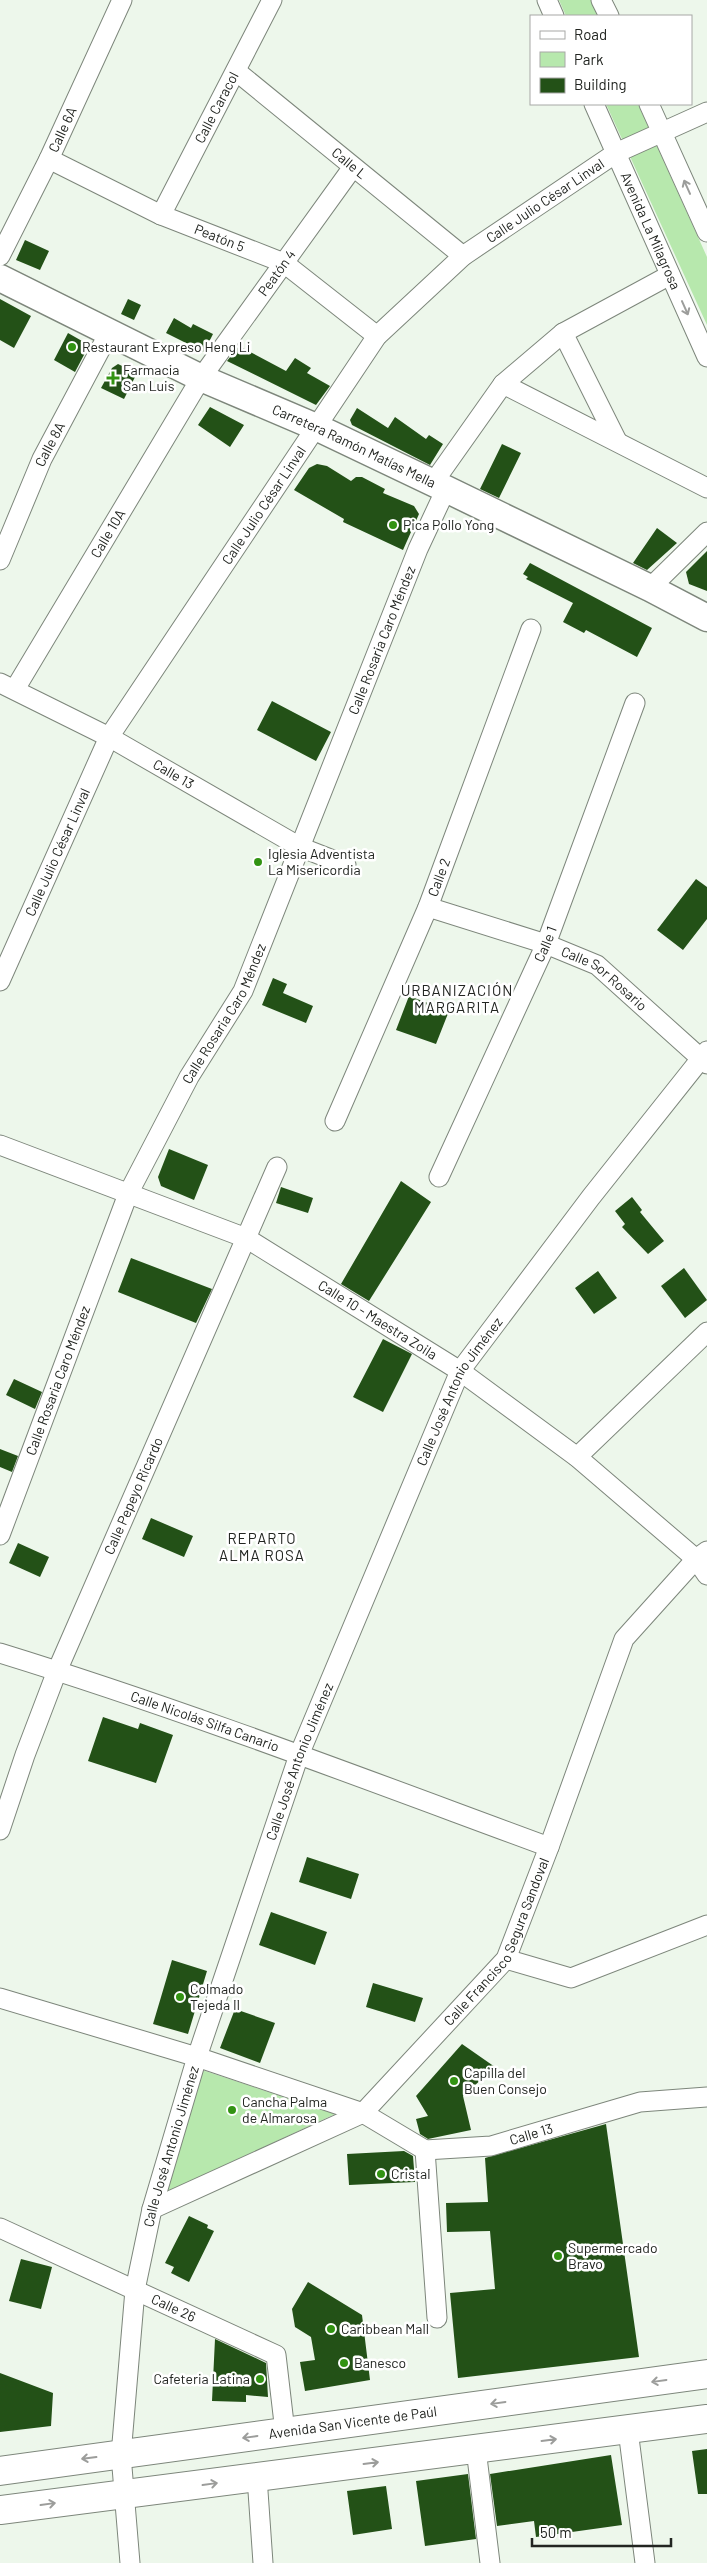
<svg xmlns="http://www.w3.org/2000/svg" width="707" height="2563" font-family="Barlow,sans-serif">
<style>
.green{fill:#b7e8ad}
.building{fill:#235117}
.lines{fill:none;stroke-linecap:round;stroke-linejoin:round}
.minor-casing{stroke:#7d867b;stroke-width:21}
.secondary-casing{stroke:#7d867b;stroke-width:29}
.primary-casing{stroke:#7d867b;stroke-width:30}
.minor{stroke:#fff;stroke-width:19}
.secondary{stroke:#fff;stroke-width:26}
.primary{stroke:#fff;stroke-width:28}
.oneway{stroke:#9c9d9b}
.poi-dot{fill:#329312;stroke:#fff;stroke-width:2}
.labels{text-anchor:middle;stroke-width:5;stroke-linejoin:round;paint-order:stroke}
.street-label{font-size:14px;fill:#222521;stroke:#fff}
.poi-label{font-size:14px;fill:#222521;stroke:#fff;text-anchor:start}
.neighbourhood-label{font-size:15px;letter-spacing:1px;fill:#222521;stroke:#fff}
</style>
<rect width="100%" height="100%" fill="#edf7eb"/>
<path class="green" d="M559,0H591L598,16H566Z
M606,104H638L707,257V325Z
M202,2070L335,2114L165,2193Z"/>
<path class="building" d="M25,240L49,251L40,270L16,260Z
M0,299L31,316L14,348L0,340Z
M128,299L141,305L134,320L121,314Z
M174,318L191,328L193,324L213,334L204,352L166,333Z
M68,333L82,341L85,353L75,372L54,360Z
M239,346L286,371L295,358L311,368L307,373L330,386L316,405L227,361Z
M118,364L137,373L124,399L101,388L112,368Z
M210,407L244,425L230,447L198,425Z
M357,408L388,428L395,417L426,439L429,435L443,444L430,465L352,425L350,420Z
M502,444L521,453L499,498L480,489Z
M317,464L327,466L351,481L356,477H362L385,489L383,493L414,506L419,514L403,550L343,522L344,519L294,490L309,468Z
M657,528L677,543L647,570L633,563Z
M707,551V591L689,584L686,572Z
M530,563L652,628L637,657L586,630L584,633L563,622L573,603L526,579L528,577L523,574Z
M272,701L331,732L316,761L257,730Z
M696,879L707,887V919L683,950L657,930Z
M273,978L287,984L283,993L313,1006L306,1023L262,1005Z
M409,996L449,1011L436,1044L396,1030Z
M169,1149L208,1165L194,1200L161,1186L158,1177Z
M401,1181L431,1202L369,1301L341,1284Z
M281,1187L313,1198L308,1213L276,1203Z
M632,1197L642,1210L640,1212L664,1241L648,1254L622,1227L625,1224L615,1211Z
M131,1258L212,1289L196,1323L118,1292Z
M684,1268L707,1300L685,1318L661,1286Z
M598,1271L617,1298L594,1314L575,1288Z
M383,1339L412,1354L383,1412L353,1397Z
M14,1379L42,1392L35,1409L6,1395Z
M0,1449L18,1456L12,1472L0,1467Z
M151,1518L193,1536L184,1557L142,1539Z
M18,1543L49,1557L40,1577L9,1563Z
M103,1717L138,1729L140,1723L173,1735L156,1783L88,1761Z
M307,1857L359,1874L351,1899L299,1882Z
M271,1912L327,1932L315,1965L259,1945Z
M172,1960L207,1971L188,2034L153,2024Z
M373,1983L423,1998L415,2022L366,2007Z
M235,2009L275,2023L260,2063L220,2048Z
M462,2044L495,2067L463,2096L471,2130L428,2139L420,2134L416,2119L428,2116L416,2096Z
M606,2124L639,2357L458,2378L450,2293L495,2289L490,2231L447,2232L446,2203L488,2202L485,2158Z
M404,2151L413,2156L415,2182L349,2185L347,2154Z
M189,2216L208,2225L207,2228L214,2231L189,2282L171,2273L174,2267L165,2263Z
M21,2259L52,2267L41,2309L9,2301Z
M308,2282L362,2315L370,2380L305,2391L300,2362L315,2360L311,2337L295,2327L292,2309Z
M215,2339L266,2363L268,2397L246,2395V2402L212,2401Z
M0,2373L53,2393L51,2426L0,2432Z
M707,2449V2494H698L692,2451Z
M611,2455L622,2525L536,2537L534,2521L497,2526L490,2474Z
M468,2474L476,2539L425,2546L416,2481Z
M386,2486L392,2529L353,2535L347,2491Z"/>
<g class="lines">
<defs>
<g id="minor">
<path d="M547,0L554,16"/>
<path d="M601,0L609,16"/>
<path id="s1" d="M236,71L463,256"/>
<path id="s2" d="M594,104L707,357"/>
<path d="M649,104L707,232"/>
<path id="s3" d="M49,159L161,215L284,263L377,336"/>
<path id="s4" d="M161,215L272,0"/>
<path id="s5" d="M0,256L49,159L122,0"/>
<path d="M563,333L617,441"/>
<path d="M503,384L707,488"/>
<path d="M433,483L503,384L563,333L670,275"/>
<path id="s6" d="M0,560L42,459L109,333"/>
<path d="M650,588L707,532"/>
<path id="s7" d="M0,683L109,737L300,847L346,865"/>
<path id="s8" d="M15,689L201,378L353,167"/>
<path id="s9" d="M428,907L546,944L597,965L707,1064"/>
<path id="s10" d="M0,981L109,737L377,336L463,256L616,153L707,112"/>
<path id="s11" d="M335,1121L428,907L531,629"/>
<path id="s12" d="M0,1145L246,1238L460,1371L577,1457L696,1559L707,1575"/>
<path id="s13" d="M439,1177L546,944L635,703"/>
<path d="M577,1457L707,1332"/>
<path id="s14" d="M0,1535L128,1194L189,1077L243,991L418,549L446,489"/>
<path id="s15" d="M0,1653C185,1710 367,1780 549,1847"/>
<path id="s16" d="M0,1830L25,1755L57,1671L277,1167"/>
<path d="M506,1959L571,1978L707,1925"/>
<path id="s17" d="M0,1998L197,2057L363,2113L425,2150L491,2146L640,2102L707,2097"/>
<path d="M425,2150L437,2318"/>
<path id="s18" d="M152,2209L363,2113L506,1959L549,1847L624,1639L696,1559L707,1551"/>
<path id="s19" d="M0,2228L276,2355L285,2432"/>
<path d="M628,2430L645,2563"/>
<path d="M476,2449L490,2563"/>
<path d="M257,2477L263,2563"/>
<path id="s20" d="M130,2563L121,2455L135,2290L152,2209L197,2057L299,1755L460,1371L591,1197L707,1051"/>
</g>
<g id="secondary">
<path id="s21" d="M0,278L201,378L316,427L446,489L650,588L707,618"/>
</g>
<g id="primary">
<path id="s22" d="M0,2471L707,2374"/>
<path d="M0,2510L707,2419"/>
</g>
</defs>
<use href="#minor" class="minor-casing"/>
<use href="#secondary" class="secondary-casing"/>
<use href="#primary" class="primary-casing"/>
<use href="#minor" class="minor"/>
<use href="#secondary" class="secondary"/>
<use href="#primary" class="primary"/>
</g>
<defs><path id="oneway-shaft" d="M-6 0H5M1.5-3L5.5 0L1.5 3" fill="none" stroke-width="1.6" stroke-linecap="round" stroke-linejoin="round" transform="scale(1.25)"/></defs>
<g class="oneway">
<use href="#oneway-shaft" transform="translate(687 187) rotate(-114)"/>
<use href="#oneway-shaft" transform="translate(685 308) rotate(66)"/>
<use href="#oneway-shaft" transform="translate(659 2381) rotate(172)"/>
<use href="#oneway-shaft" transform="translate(498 2403) rotate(172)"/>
<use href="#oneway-shaft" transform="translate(250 2437) rotate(172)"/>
<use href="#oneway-shaft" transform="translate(549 2440) rotate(-7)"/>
<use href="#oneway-shaft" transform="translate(89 2458) rotate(173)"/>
<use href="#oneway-shaft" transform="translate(371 2463) rotate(-7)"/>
<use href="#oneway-shaft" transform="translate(210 2484) rotate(-8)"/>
<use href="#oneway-shaft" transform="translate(48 2504) rotate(-8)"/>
</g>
<g class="poi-dot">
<circle cx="72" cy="347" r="5"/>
<path d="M110.5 370.5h5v5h5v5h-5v5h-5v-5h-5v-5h5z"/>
<circle cx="393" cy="525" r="5"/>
<circle cx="258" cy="862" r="5"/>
<circle cx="180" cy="1997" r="5"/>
<circle cx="454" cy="2081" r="5"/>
<circle cx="232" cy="2110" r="5"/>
<circle cx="381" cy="2174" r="5"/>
<circle cx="558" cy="2256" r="5"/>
<circle cx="331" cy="2329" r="5"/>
<circle cx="344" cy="2363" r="5"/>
<circle cx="260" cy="2379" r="5"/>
</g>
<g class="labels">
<g class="street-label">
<text dy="5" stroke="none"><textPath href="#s4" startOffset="121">Calle Caracol</textPath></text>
<text dy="5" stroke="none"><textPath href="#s5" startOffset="141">Calle 6A</textPath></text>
<text dy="5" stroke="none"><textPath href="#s1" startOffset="146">Calle L</textPath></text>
<text dy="5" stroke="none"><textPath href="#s10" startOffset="966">Calle Julio César Linval</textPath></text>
<text dy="5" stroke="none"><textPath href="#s2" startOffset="139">Avenida La Milagrosa</textPath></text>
<text dy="5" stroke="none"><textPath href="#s3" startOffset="188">Peatón 5</textPath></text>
<text dy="5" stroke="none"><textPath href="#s8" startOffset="492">Peatón 4</textPath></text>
<text dy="5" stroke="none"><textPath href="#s6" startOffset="126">Calle 8A</textPath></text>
<text dy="5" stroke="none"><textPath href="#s21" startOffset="392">Carretera Ramón Matías Mella</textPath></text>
<text dy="5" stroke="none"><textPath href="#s10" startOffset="546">Calle Julio César Linval</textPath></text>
<text dy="5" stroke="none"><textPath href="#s8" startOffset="181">Calle 10A</textPath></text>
<text dy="5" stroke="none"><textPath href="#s14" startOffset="975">Calle Rosaria Caro Méndez</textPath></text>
<text dy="5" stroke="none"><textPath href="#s7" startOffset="196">Calle 13</textPath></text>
<text dy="5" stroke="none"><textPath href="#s10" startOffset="141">Calle Julio César Linval</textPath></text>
<text dy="5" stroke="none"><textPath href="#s11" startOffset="265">Calle 2</textPath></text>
<text dy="5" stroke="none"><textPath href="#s13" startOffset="256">Calle 1</textPath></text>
<text dy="5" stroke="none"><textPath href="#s9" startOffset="192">Calle Sor Rosario</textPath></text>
<text dy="5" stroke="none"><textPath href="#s14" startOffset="569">Calle Rosaria Caro Méndez</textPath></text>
<text dy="5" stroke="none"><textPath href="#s12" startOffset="418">Calle 10 - Maestra Zoila</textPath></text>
<text dy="5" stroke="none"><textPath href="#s14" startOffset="165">Calle Rosaria Caro Méndez</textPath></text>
<text dy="5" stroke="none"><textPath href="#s20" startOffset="1232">Calle José Antonio Jiménez</textPath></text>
<text dy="5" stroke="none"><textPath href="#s16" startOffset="360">Calle Pepeyo Ricardo</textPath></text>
<text dy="5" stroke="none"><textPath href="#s15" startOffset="216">Calle Nicolás Silfa Canario</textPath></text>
<text dy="5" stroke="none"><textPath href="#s20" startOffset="828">Calle José Antonio Jiménez</textPath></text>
<text dy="5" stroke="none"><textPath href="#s18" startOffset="452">Calle Francisco Segura Sandoval</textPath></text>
<text dy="5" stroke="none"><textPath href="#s17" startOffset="561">Calle 13</textPath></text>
<text dy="5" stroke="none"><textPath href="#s20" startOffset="422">Calle José Antonio Jiménez</textPath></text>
<text dy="5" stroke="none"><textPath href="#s19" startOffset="191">Calle 26</textPath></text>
<text dy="5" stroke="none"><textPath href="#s22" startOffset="356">Avenida San Vicente de Paúl</textPath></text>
</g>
<g class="poi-label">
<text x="82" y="352">Restaurant Expreso Heng Li</text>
<text x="123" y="375">Farmacia<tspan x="123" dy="16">San Luis</tspan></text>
<text x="403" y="530">Pica Pollo Yong</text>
<text x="268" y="859">Iglesia Adventista<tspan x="268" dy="16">La Misericordia</tspan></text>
<text x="190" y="1994">Colmado<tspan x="190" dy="16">Tejeda II</tspan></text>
<text x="464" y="2078">Capilla del<tspan x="464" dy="16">Buen Consejo</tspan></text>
<text x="242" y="2107">Cancha Palma<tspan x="242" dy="16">de Almarosa</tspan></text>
<text x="391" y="2179">Cristal</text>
<text x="568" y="2253">Supermercado<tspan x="568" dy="16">Bravo</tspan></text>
<text x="341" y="2334">Caribbean Mall</text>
<text x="354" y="2368">Banesco</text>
<text x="250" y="2384" text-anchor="end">Cafeteria Latina</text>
</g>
<g class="neighbourhood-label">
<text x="457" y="996">URBANIZACIÓN<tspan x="457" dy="17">MARGARITA</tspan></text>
<text x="262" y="1544">REPARTO<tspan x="262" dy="17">ALMA ROSA</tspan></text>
</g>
</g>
<rect x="530" y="15" width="162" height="90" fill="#ffffff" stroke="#a7a8a6"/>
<rect x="540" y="31" width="25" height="8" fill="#ffffff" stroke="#a7a8a6"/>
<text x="574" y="40" font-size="15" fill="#222521">Road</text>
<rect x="540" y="52" width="25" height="15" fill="#b7e8ad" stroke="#a7a8a6"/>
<text x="574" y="65" font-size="15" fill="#222521">Park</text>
<rect x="540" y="78" width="25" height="15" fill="#235117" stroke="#a7a8a6"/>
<text x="574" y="90" font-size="15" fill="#222521">Building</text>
<path d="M532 2538v8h139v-8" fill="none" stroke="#222521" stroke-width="2.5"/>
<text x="540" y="2538" font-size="15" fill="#222521" stroke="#ffffff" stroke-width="4" paint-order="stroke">50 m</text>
</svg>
